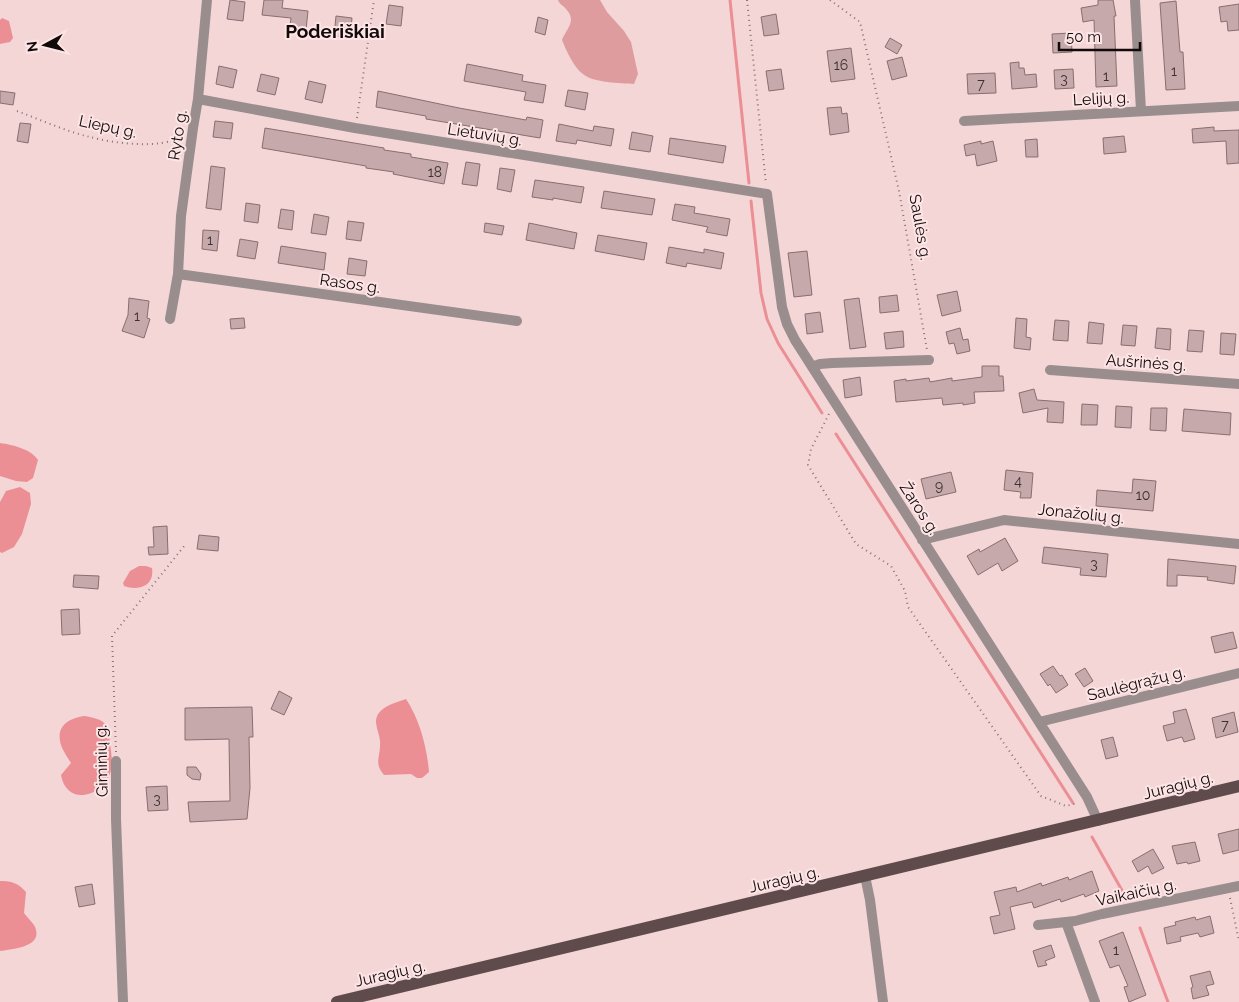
<svg xmlns="http://www.w3.org/2000/svg" width="1239" height="1002" font-family="Raleway,sans-serif">
<style>
.green{fill:#de9c9f}
.water{fill:#eb8f95}
.lines{fill:none;stroke-linecap:round;stroke-linejoin:round}
.stream{stroke:#eb8f95;stroke-width:3}
.building{fill:#c6a9aa;stroke:#896e70}
.path{stroke:#877374;stroke-width:2;stroke-dasharray:1 4;stroke-linecap:butt}
.minor{stroke:#998d8d;stroke-width:10}
.major{stroke:#604b4c;stroke-width:12}
.labels{text-anchor:middle;stroke-width:4;stroke-linejoin:round;paint-order:stroke}
.number-label{font-size:14px;fill:#3f3132}
.street-label{font-size:16px;fill:#12090a;stroke:#fde5e6}
.quarter-label{font-size:19px;font-weight:bold;fill:#12090a;stroke:#fde5e6}
</style>
<rect width="100%" height="100%" fill="#f4d6d7"/>
<path class="green" d="M558,0H600L607,12L624,31L631,42L638,74L634,84C621,83 593,83 583,74C574,68 566,50 562,40C567,28 577,21 566,9C563,5 560,5 558,0Z"/>
<path class="water" d="M2,18L9,21L13,38L10,42L0,44V20Z
M0,443C13,445 31,449 38,460L33,478L27,482L16,481L0,476Z
M20,487L30,493L31,504L22,534L14,547L2,553L0,552V502L6,491Z
M139,566H146L152,568C155,587 137,591 124,586L123,583L130,571Z
M406,699C420,720 427,748 429,772L422,778H417L411,774L384,775C374,763 380,758 380,745C381,737 376,729 376,721C377,707 395,703 406,699Z
M85,716C105,720 108,722 110,743C111,752 113,761 111,770C105,796 67,808 61,775L71,763C68,758 63,751 61,745C55,726 69,718 85,716Z
M0,881C12,881 18,883 26,892L24,913C27,917 31,921 34,925C46,947 12,949 0,951Z"/>
<g class="lines">
<path class="stream" d="M730,0L749,183
M751,201L761,293L767,319L778,343L822,413
M836,434L1073,803
M1092,837L1124,894
M1140,928L1168,1002"/>
</g>
<path class="building" d="M230,0L245,2L243,21L227,19Z
M264,0H283L282,8L308,11L306,30L290,28L291,18L262,15Z
M1098,0H1113L1116,16H1114L1117,86L1096,87L1094,20L1083,22L1081,8L1098,5Z
M1176,1L1180,52H1183L1185,89L1166,90L1160,3Z
M1239,4V30L1228,31L1227,21L1221,22L1219,7Z
M389,5L403,7L401,26L386,24Z
M776,14L779,34L764,36L761,17Z
M336,16L352,18L350,37L334,36Z
M538,17L548,20L545,35L535,32Z
M1071,33L1072,52L1053,53L1052,34Z
M890,38L902,45L897,54L885,47Z
M851,48L855,79L831,82L827,51Z
M902,57L907,76L892,80L887,61Z
M1019,62V68H1024L1025,75L1036,74L1037,87L1012,89L1010,63Z
M467,64L523,75L522,81L546,85L543,103L524,100L526,92L464,81Z
M219,66L237,70L233,88L216,84Z
M781,69L784,89L769,91L766,71Z
M1073,69L1074,88L1055,89L1054,70Z
M995,73L996,93L968,94L967,74Z
M261,74L279,78L275,95L257,91Z
M309,81L326,85L322,103L305,99Z
M568,90L588,93L585,110L565,106Z
M0,91L15,93L13,105L0,103Z
M378,91L459,108L526,120L527,117L543,120L540,138L426,119V116L376,107Z
M841,107L842,114L847,113L849,132L830,135L827,108Z
M215,121L233,123L231,139L213,137Z
M20,123L31,124L28,143L17,141Z
M559,124L593,131L594,126L614,129L611,146L577,140L576,144L556,141Z
M1214,127V131L1239,130V163L1227,164L1226,141L1193,143L1192,129Z
M265,128L384,148V150L411,154V157L448,163L444,184L393,174L394,172L366,168V166L262,148Z
M632,132L653,136L650,152L629,149Z
M1124,136L1126,152L1104,154L1103,138Z
M670,138L726,146L723,163L668,154Z
M1037,139L1038,157H1026L1025,140Z
M981,141V144L993,141L997,161L977,166L975,154L966,156L964,145Z
M466,162L480,164L477,186L462,184Z
M211,166L225,168L221,210L206,208Z
M500,168L515,170L511,192L497,189Z
M535,180L584,187L581,203L553,198V200L532,197Z
M604,191L655,199L652,215L601,208Z
M246,203L260,205L258,223L244,221Z
M675,204L695,207L694,213L730,219L727,236L706,232L708,227L672,220Z
M281,209L294,211L292,230L278,228Z
M314,214L329,217L326,235L311,233Z
M348,221L364,223L361,241L346,239Z
M485,223L504,226L502,235L484,232Z
M529,223L577,233L574,249L526,240Z
M203,230L219,231L217,251L202,249Z
M598,235L647,243L644,260L595,251Z
M240,239L258,242L255,259L237,256Z
M281,246L326,253L324,270L278,263Z
M669,247L704,253V249L724,253L721,269L687,263L686,267L666,263Z
M807,251L812,295L794,297L788,253Z
M349,258L367,261L365,276L347,274Z
M957,291L961,311L942,316L937,295Z
M897,295L899,311L880,313L879,297Z
M129,298L149,301L147,318L150,319L144,338L122,331L128,315Z
M859,298L866,347L850,349L844,300Z
M820,312L823,332L807,334L805,314Z
M244,318L245,328L231,329L230,319Z
M1016,318L1027,319L1026,337L1031,338L1030,350L1014,348Z
M1055,320L1069,321L1068,341L1053,340Z
M1089,322L1104,324L1102,344L1087,343Z
M1123,325L1137,326L1135,346L1121,345Z
M960,328L963,340L968,339L970,351L957,354L954,343L949,344L946,332Z
M1157,328L1171,329L1170,350L1155,348Z
M1189,330L1204,331L1202,352L1187,351Z
M903,331L904,347L886,349L884,333Z
M1221,333L1236,334L1234,355L1220,354Z
M982,366H999V376H1003L1004,391L974,392L975,403L963,405V403L943,405L942,398L896,402L894,381L906,379V381L929,378L930,382L952,378V381L982,377Z
M860,377L862,395L845,398L843,380Z
M1034,389L1037,400L1064,402L1063,423L1047,422L1048,408L1023,413L1019,393Z
M1082,404L1098,405L1097,425H1081Z
M1116,406L1132,407L1131,428L1115,427Z
M1151,408H1167L1166,431L1150,430Z
M1184,409L1231,413L1230,435L1182,431Z
M1006,470L1033,473L1031,498H1020L1021,492L1004,490Z
M951,472L956,492L926,499L921,479Z
M1133,479L1156,481L1153,511L1096,506L1097,490L1132,493Z
M167,526L168,554L149,555L148,547H154L153,527Z
M199,535L219,537L218,551L197,549Z
M1005,538L1018,561L1002,571L998,563L978,575L967,556L979,549L980,552Z
M1044,547L1108,554L1106,577L1080,575L1081,568L1042,563Z
M1168,559L1236,566L1234,584L1207,580L1208,577L1177,575V586H1167Z
M74,575L99,576L98,589L73,587Z
M79,609L80,634L62,635L61,610Z
M1233,632L1237,648L1215,653L1211,637Z
M1053,666L1060,676L1062,675L1068,685L1056,693L1050,684L1048,686L1040,674Z
M1085,668L1093,681L1084,687L1075,674Z
M279,691L292,698L284,715L271,709Z
M252,707L253,737H249L250,788L247,819L190,822L188,802L230,801L229,739L185,740V708Z
M1186,709L1195,739L1184,742L1182,737L1167,741L1163,726L1175,723L1173,712Z
M1234,712L1238,732L1216,738L1212,718Z
M1113,737L1118,756L1106,759L1101,740Z
M187,767H196L201,774L200,780L192,779L187,775Z
M167,786L168,810L148,811L146,787Z
M1239,829V850L1223,854L1218,834Z
M1195,842L1200,861L1188,864L1187,862L1177,864L1172,846Z
M1153,849L1164,868L1152,874L1148,866L1138,872L1132,861Z
M1092,871L1099,891L1085,897L1084,894L1061,902L1060,899L1034,908L1032,902L1010,907L1015,929L994,934L990,917L1000,915L994,892L1016,887L1017,892L1041,883L1042,886L1068,877L1069,880Z
M92,884L95,904L79,907L75,887Z
M1210,916L1214,933L1200,937L1198,933L1180,937L1181,941L1167,944L1164,928L1176,925L1175,922L1195,917L1196,920Z
M1123,932L1146,995L1129,1002L1124,987L1128,986L1119,965L1110,968L1099,941Z
M1051,945L1055,957L1045,961L1047,965L1038,967L1033,951Z
M1210,971L1214,984L1206,986L1209,995L1193,999L1191,988L1193,987L1190,976Z"/>
<g class="lines">
<path class="path" d="M747,0L766,184
M830,0L860,22L899,191L927,350
M17,111C41,120 65,131 90,137C111,143 163,150 181,136
M357,118L374,0
M829,414L811,449L808,465L856,544L891,566L905,591L908,607L1041,796L1066,806L1078,803
M116,752L112,636L185,545
M1230,898L1239,941"/>
<path class="minor" d="M1135,0L1141,111
M198,99L355,128L767,194L782,307L787,324L795,340L1087,797L1098,821
M964,121L1239,106
M178,274L517,321
M170,319L178,274L181,216L193,128L198,99L207,0
M812,367L820,364L832,363L929,360
M1050,370L1239,384
M922,540L1004,520L1239,544
M1039,722L1239,673
M116,761V819L123,1002
M865,876L870,900L883,1002
M1066,922L1095,1002
M1038,925L1075,921L1102,914L1239,886"/>
<path class="major" d="M337,1002L1239,786"/>
</g>
<g class="labels">
<g class="number-label">
<text x="841" y="70">16</text>
<text x="1174" y="76">1</text>
<text x="1106" y="81">1</text>
<text x="1064" y="84">3</text>
<text x="981" y="89">7</text>
<text x="435" y="177">18</text>
<text x="210" y="245">1</text>
<text x="137" y="321">1</text>
<text x="1018" y="486">4</text>
<text x="939" y="491">9</text>
<text x="1143" y="500">10</text>
<text x="1094" y="569">3</text>
<text x="1225" y="730">7</text>
<text x="157" y="804">3</text>
<text x="1116" y="955">1</text>
</g>
<g class="street-label">
<text transform="translate(1101 98) rotate(-3)" y="6">Lelijų g.</text>
<text transform="translate(108 126) rotate(12)" y="6">Liepų g.</text>
<text transform="translate(485 134) rotate(9)" y="6">Lietuvių g.</text>
<text transform="translate(177 135) rotate(-81)" y="6">Ryto g.</text>
<text transform="translate(921 227) rotate(80)" y="6">Saulės g.</text>
<text transform="translate(350 283) rotate(8)" y="6">Rasos g.</text>
<text transform="translate(1146 362) rotate(4)" y="6">Aušrinės g.</text>
<text transform="translate(920 508) rotate(57)" y="6">Žaros g.</text>
<text transform="translate(1081 513) rotate(6)" y="6">Jonažolių g.</text>
<text transform="translate(1136 683) rotate(-14)" y="6">Saulėgrąžų g.</text>
<text transform="translate(101 761) rotate(-91)" y="6">Giminių g.</text>
<text transform="translate(1178 785) rotate(-14)" y="6">Juragių g.</text>
<text transform="translate(784 879) rotate(-13)" y="6">Juragių g.</text>
<text transform="translate(1136 892) rotate(-12)" y="6">Vaikaičių g.</text>
<text transform="translate(390 973) rotate(-13)" y="6">Juragių g.</text>
</g>
<g class="quarter-label">
<text x="335" y="38">Poderiškiai</text>
</g>
</g>
<g transform="translate(45 45) rotate(263)" stroke="#fde5e6" stroke-width="4" paint-order="stroke">
<path d="M0-4L9 19L0 12L-9 19Z" fill="#12090a"/>
<text y="-8" font-size="14" font-weight="bold" text-anchor="middle" fill="#12090a">N</text>
</g>
<path d="M1059 42v8h81v-8" fill="none" stroke="#12090a" stroke-width="2.5"/>
<text x="1066" y="42" font-size="15" fill="#12090a" stroke="#fde5e6" stroke-width="4" paint-order="stroke">50 m</text>
</svg>
